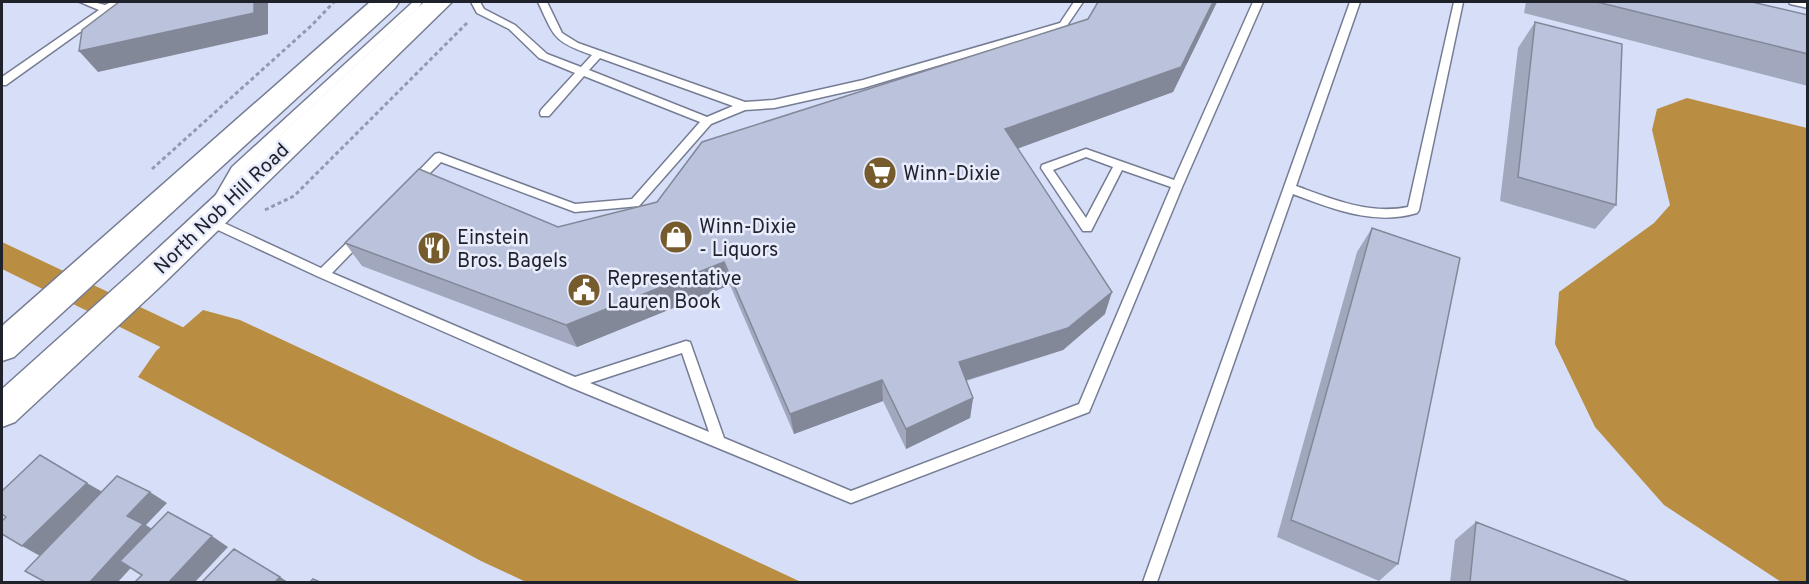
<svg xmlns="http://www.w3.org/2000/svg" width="1809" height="584" font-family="Overpass,sans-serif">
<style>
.water{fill:#ba8e42}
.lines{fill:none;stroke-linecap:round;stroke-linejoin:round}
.canal{fill:#ba8e42;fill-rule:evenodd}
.service-casing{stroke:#767c93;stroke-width:3}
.secondary-casing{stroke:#767c93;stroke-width:3}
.path{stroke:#949aad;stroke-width:3;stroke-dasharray:4 3;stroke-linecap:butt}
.service{fill:#fff;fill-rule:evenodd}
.secondary{fill:#fff;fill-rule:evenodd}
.wall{fill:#a1a7bc}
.shaded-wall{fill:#838899}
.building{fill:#bbc2db;stroke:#838899;stroke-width:1.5}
.labels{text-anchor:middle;stroke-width:5;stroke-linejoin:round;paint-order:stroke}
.poi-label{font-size:20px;fill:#1f222b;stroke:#e8ecfc;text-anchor:start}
.street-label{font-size:20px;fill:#1f222b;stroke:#e8ecfc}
</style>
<rect width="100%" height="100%" fill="#d7dff8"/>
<path class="water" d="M1687,98L1807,128V582H1781L1664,505L1595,427L1555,344L1559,292L1654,223L1670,205L1652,130L1657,109Z
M203,310L240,320L801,582H526L481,561L138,377L156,351Z"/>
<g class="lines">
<path class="canal" d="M2,242L225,347L230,357L225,367L213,372L201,367L2,269Z"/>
<defs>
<path id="service" d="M80,2H93L105,5L111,2H122L6,85H2V77L99,10Z
M413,2H422L419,7L240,173L224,201H216L214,198L232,167Z
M471,2H480L484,9L515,25L547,54L581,67L592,55C553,41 555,38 538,2H547L562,33L578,43L745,102L774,100L863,80L1060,23L1074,2H1083L1066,27L863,88L774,108L745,110L711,124L639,206L575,212L441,162L417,186L413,187L407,183L435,154L439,153L575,204L632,199L700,122L584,76L549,116H541L540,113L541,110L575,73L539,58L509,29L477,13ZM600,58L733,106L707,117L589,70Z
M1253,2H1263L1183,185L1089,412L851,503L570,387L319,277L203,223L201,220L203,217H211L321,268L355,235H363L365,238L363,241L332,273L575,377L686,341L690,342L724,438L851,491L1079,404L1171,187L1122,170L1091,231H1083L1041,168L1042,165L1086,149L1174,180ZM1086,157L1113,167L1086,218L1053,170ZM682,353L709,432L590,383Z
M1350,2H1360L1296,186C1332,199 1369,215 1408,207L1454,2H1463L1419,210L1417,213C1374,226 1333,209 1293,194L1157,582H1143Z
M1789,2H1808V8L1790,4Z"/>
<path id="secondary" d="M370,2H399L395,8L14,357L2,361V326Z
M424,2H452L162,285L15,422L2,427V389L138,267Z"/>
</defs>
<use href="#service" class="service-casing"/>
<use href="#secondary" class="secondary-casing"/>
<path class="path" d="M152,169L312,25L334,2
M265,210L294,196L467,23"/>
<use href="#service" class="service"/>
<use href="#secondary" class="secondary"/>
</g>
<path class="wall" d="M1098,2H1217L1173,92L1018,148L1105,314L1063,350L966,381L973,398L970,418L906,449L883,401L794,434L730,285L577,347L362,266L345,243L558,227L657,202L1088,19Z
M1526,2H1752L1808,15V86L1524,13Z
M1535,22L1616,205L1595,229L1500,201L1518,48Z
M1372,228L1398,564L1379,581L1277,537L1357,252Z
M1476,522L1630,582H1450L1455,540Z"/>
<path class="shaded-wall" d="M254,2H268V34L98,72L79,51Z
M1213,2H1217L1173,92L1003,154L1005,129Z
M724,262L730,285L577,347L566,325Z
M1112,292L1105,314L1063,350L957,383L959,362Z
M882,380L883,401L794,434L790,414Z
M973,398L970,418L906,449V429Z
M87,483L106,494L42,557L22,546Z
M150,492L167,503L146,525L161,535L118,582H90L127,516Z
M212,536L228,547L195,582H169Z
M280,577L288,582H275Z"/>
<path class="building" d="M119,2H254V13L79,51L82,30Z
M1098,2H1213L1181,67L1005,129L1112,292L1068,328L959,362L973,398L906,429L882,380L790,414L724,262L566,325L345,243L419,169L558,227L657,202L702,142L1088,19Z
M1597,2H1752L1808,15V54Z
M1535,22L1622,44L1616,205L1518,177Z
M1372,228L1460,258L1398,564L1291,520Z
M40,455L87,483L22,546L2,534V521L6,517L2,514V491Z
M117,476L150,492L127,516L143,524L90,582H45L25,571Z
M168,512L212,536L169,582H135L142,575L120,561Z
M1476,522L1630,582H1470Z
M234,549L280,577L275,582H202Z
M313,579L320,582H310Z"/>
<defs>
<symbol id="supermarket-disc" viewBox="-11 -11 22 22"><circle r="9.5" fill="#765b2d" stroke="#e8ecfc"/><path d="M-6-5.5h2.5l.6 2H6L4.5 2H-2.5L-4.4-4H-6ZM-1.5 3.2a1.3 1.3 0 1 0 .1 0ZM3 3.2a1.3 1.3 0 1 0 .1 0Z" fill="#fff"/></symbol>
<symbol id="shop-disc" viewBox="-11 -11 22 22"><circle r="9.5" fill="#765b2d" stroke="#e8ecfc"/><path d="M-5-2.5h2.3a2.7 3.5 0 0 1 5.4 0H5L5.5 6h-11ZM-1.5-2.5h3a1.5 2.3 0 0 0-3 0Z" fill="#fff"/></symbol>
<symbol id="restaurant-disc" viewBox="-11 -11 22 22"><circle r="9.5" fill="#765b2d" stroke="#e8ecfc"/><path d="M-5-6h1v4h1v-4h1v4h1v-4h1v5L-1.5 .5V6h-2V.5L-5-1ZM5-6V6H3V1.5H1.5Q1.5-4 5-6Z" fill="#fff"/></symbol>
<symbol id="civic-disc" viewBox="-11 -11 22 22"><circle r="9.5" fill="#765b2d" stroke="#e8ecfc"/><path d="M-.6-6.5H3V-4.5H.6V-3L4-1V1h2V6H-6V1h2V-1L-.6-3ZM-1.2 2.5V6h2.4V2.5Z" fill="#fff"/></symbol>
</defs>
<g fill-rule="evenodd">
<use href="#supermarket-disc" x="861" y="154" width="38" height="38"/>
<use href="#shop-disc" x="657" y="218" width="38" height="38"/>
<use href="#restaurant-disc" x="415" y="229" width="38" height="38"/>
<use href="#civic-disc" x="565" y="271" width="38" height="38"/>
</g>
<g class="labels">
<g class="poi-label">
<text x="903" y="180">Winn-Dixie</text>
<text x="699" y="233">Winn-Dixie<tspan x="699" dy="23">- Liquors</tspan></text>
<text x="457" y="244">Einstein<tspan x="457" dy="23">Bros. Bagels</tspan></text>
<text x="607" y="285">Representative<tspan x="607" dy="23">Lauren Book</tspan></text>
</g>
<g class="street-label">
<text transform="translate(221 208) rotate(-44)" y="7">North Nob Hill Road</text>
</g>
</g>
<rect width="1809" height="584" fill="none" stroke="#1f222b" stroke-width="6"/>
</svg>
